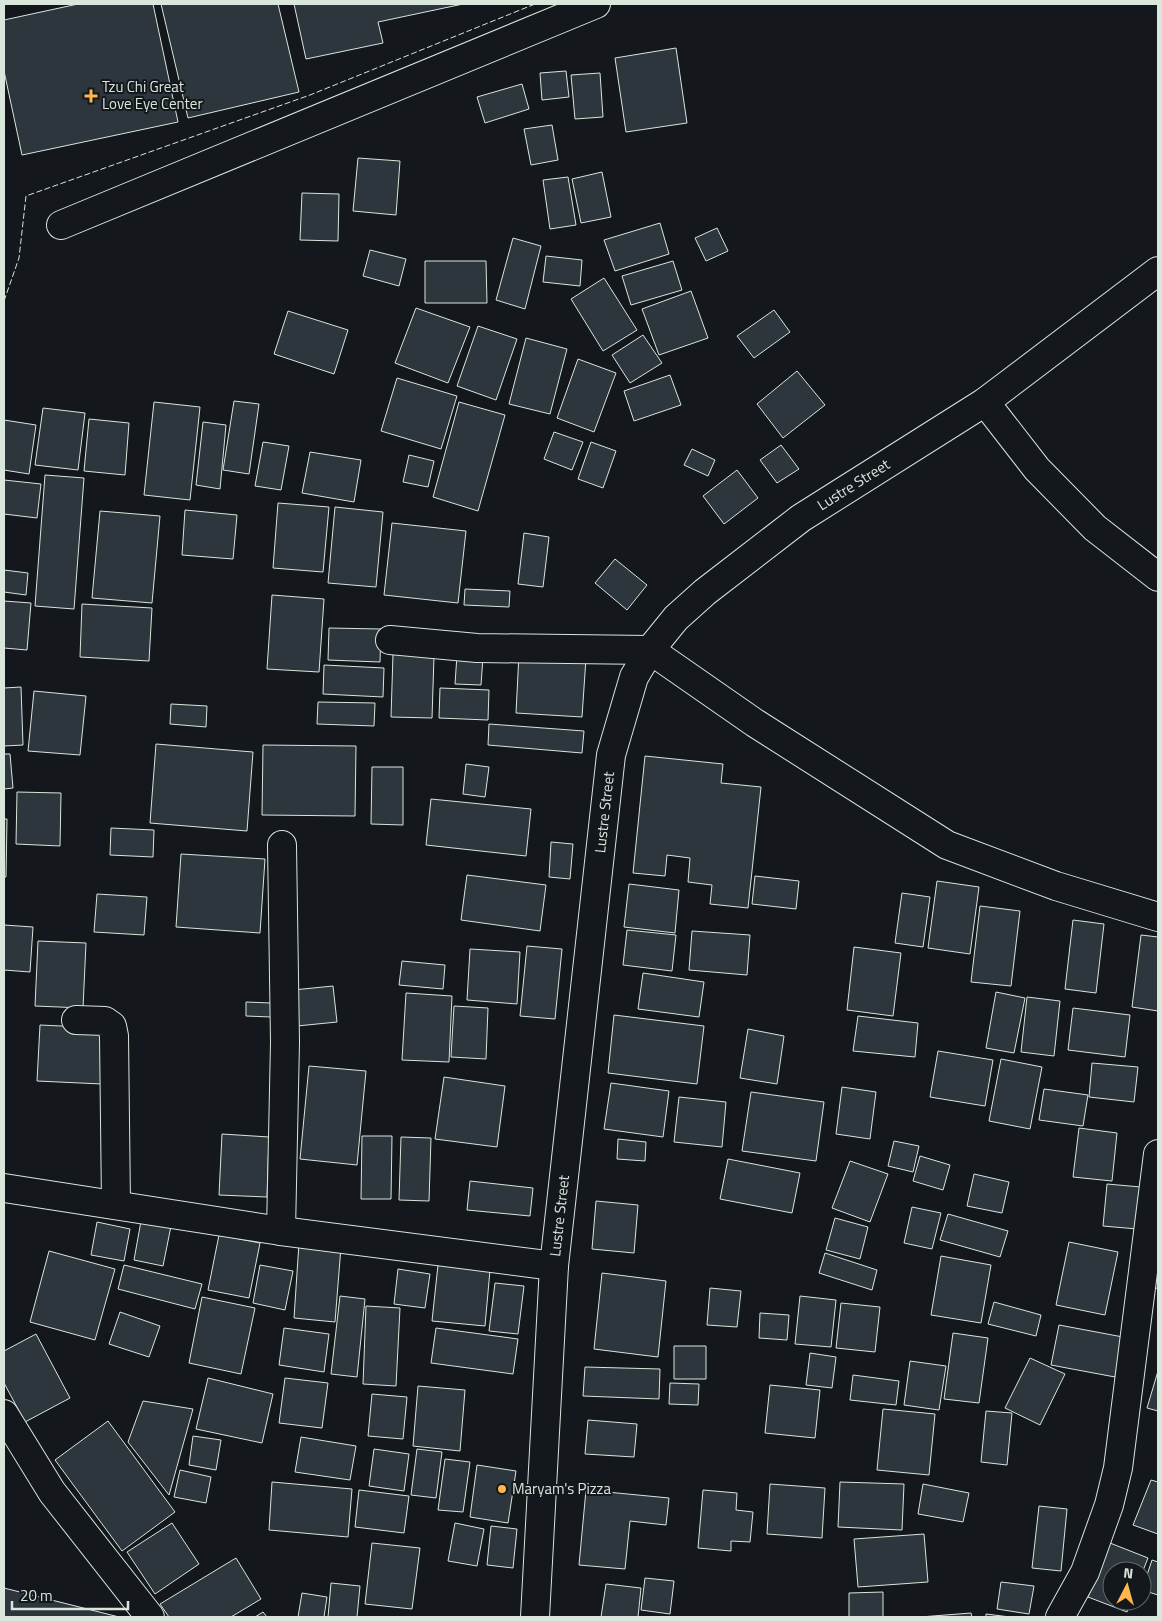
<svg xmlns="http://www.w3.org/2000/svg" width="1162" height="1621" font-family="'Titillium Web',sans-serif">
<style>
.building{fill:#2c363c;stroke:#d8e6dc}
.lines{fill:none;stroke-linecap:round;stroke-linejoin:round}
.minor-casing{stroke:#d8e6dc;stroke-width:30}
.minor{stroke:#14181c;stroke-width:28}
.fence{stroke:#d8e6dc;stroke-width:1;stroke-dasharray:6 2.5;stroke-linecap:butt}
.poi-dot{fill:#ffb74d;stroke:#14181c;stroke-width:2}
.labels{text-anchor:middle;stroke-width:4;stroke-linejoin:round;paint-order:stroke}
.poi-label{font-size:15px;fill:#d8e6dc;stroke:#14181c;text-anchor:start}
.street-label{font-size:15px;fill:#d8e6dc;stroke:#14181c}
</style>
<rect width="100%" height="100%" fill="#14181c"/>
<path class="building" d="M78,4H153L178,122L22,155L4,71V20Z
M161,4H278L299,92L188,118Z
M294,4H463L378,22L383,43L306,59Z
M676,48L687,123L626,132L615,58Z
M566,71L569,97L542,100L540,73Z
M600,73L603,117L575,119L571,75Z
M522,84L529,109L485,123L477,97Z
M552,125L558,160L531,165L524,129Z
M358,158L400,161L396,215L353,211Z
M602,172L611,217L581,223L572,179Z
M568,177L576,225L550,229L543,180Z
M302,193L339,194L338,241L300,240Z
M660,223L669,254L615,271L604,240Z
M717,228L728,251L706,261L695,238Z
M513,238L541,246L525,309L496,300Z
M370,250L406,259L399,286L363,276Z
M546,256L582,260L580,286L543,282Z
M425,261H486L487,303H425Z
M673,261L682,290L631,305L622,276Z
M604,278L637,330L603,351L571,299Z
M691,291L708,338L659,355L642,309Z
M416,308L470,327L448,383L395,363Z
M774,310L790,332L754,358L737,336Z
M288,311L348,330L334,374L274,354Z
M478,326L517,339L496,400L457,386Z
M643,335L662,363L630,383L612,355Z
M526,338L567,349L550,414L509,404Z
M578,359L616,373L594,432L557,418Z
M797,371L825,405L783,438L757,404Z
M670,375L681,405L634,421L624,391Z
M397,378L457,396L441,449L381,431Z
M234,401L259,404L249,474L223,470Z
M154,402L200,407L190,500L144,495Z
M459,402L505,415L478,511L433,497Z
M43,408L85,413L78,470L35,465Z
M89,419L129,423L125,475L84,471Z
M4,420L36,425L29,474L4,470Z
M203,422L226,425L220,489L196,485Z
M554,432L583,442L572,470L544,459Z
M263,442L289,446L281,490L255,486Z
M591,442L616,451L603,488L578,479Z
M781,445L799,469L777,483L760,460Z
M692,449L715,460L708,476L684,465Z
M310,452L361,460L354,502L302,493Z
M409,455L434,461L428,487L403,482Z
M737,470L758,498L724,524L703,496Z
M45,475L84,478L74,609L35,606Z
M4,480L41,484L37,518L4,514Z
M278,503L329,507L323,572L273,568Z
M335,507L383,512L376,587L328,583Z
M185,510L237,515L233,559L182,555Z
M100,511L160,516L152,603L92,598Z
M392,523L466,531L458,603L384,595Z
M524,533L549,537L543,587L518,584Z
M615,559L647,585L627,610L595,583Z
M4,570L28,573L26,595L4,592Z
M465,589L510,591L509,607L464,605Z
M272,595L324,599L319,672L267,669Z
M4,601L31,603L27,650L4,648Z
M82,604L152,608L149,661L80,657Z
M329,628L381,629L380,662L328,660Z
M393,654L434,656L432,718L391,717Z
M519,654L586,658L582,717L516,713Z
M457,655L483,657L481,685L455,684Z
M324,665L384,668L383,697L323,694Z
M21,687L23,745L4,746V688Z
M440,688L489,690L488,720L439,718Z
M34,691L86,696L80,755L28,751Z
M318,702L375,703L374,726L317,724Z
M171,704L207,706L206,727L170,724Z
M489,724L584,731L582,753L488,745Z
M156,744L253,752L247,831L150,823Z
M263,745L356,746L355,816L262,815Z
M4,754H10L13,788L4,789Z
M645,756L723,764L721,783L761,787L748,908L710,904L712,885L688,882L690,858L667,855L665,876L633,873Z
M466,764L489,767L485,797L463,794Z
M372,767H403V825L371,824Z
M17,792L61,793L60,846L16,844Z
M431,799L531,809L526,856L426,845Z
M4,819H7L6,877H4Z
M111,828L154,830L153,857L110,855Z
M551,842L573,844L570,879L549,877Z
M181,854L265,859L260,933L176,927Z
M467,875L546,885L540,931L461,920Z
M755,876L799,881L796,909L752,904Z
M937,881L979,887L970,954L928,948Z
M629,884L679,890L675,933L624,927Z
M902,893L930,897L923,947L895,943Z
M97,894L147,897L144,935L94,932Z
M980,906L1020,911L1011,986L971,982Z
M1073,920L1104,924L1096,993L1065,989Z
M4,925L33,927L30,972L4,970Z
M627,930L676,935L672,971L623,965Z
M692,931L750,935L747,975L689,970Z
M1141,935L1158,937V1011L1132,1007Z
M38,941L86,943L83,1008L35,1006Z
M527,946L562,949L555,1019L520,1016Z
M854,947L901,953L893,1016L847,1010Z
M470,949L520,952L517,1004L467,1000Z
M402,961L445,965L443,989L399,985Z
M643,973L704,982L699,1017L638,1009Z
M333,986L337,1022L297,1026L293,990Z
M996,992L1025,998L1014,1053L986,1048Z
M406,993L452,996L449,1062L402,1060Z
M1027,997L1060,1001L1054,1056L1021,1052Z
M246,1002L271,1003V1017L246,1016Z
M454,1006L488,1008L486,1059L451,1057Z
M1073,1008L1130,1015L1125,1057L1068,1050Z
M614,1015L704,1026L697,1084L608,1073Z
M858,1016L918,1023L915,1057L853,1051Z
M40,1025L104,1028L102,1084L37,1081Z
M748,1029L784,1036L777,1084L740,1078Z
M938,1051L993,1060L985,1106L930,1097Z
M1001,1059L1042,1067L1030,1129L989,1121Z
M1092,1063L1138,1067L1134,1102L1089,1097Z
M309,1066L366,1071L357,1165L300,1159Z
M444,1077L505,1086L497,1147L435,1139Z
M611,1083L669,1091L663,1137L604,1129Z
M842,1087L876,1092L870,1139L836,1134Z
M1044,1089L1088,1095L1083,1126L1039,1120Z
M751,1092L824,1102L816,1161L742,1151Z
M679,1097L726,1102L722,1147L674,1142Z
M1079,1128L1117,1133L1112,1181L1073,1177Z
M222,1134L269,1137L267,1197L219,1195Z
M362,1136H392L391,1199H361Z
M401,1137L431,1138L429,1201L399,1200Z
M618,1139L646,1142L645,1161L617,1159Z
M894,1141L919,1146L913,1172L888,1166Z
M920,1156L950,1165L943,1190L913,1181Z
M728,1159L800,1173L792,1213L720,1199Z
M850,1161L888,1174L870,1222L832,1208Z
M974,1174L1009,1182L1002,1213L967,1206Z
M470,1181L533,1188L530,1216L467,1210Z
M1107,1184L1141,1187L1137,1229L1103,1226Z
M596,1201L638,1205L634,1253L592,1249Z
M912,1207L941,1213L932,1249L904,1243Z
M948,1214L1008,1231L1000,1257L940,1240Z
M835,1218L868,1227L860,1259L826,1250Z
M141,1221L171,1226L163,1266L134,1260Z
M97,1222L130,1229L124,1261L91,1255Z
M219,1235L260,1243L249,1298L208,1290Z
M1069,1242L1118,1252L1105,1315L1056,1305Z
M299,1243L341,1247L335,1322L294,1318Z
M49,1251L115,1269L95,1340L30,1322Z
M825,1253L877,1270L872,1290L819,1273Z
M941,1256L991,1265L981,1323L931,1315Z
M1158,1263V1289L1147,1283Z
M124,1265L202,1284L195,1309L118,1289Z
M260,1265L293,1271L285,1310L253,1303Z
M438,1265L490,1270L485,1326L432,1321Z
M398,1269L430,1274L425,1308L394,1304Z
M602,1273L666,1281L658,1357L594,1349Z
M495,1283L524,1286L518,1334L489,1331Z
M710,1288L741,1291L737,1327L707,1325Z
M340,1296L365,1299L357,1377L331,1374Z
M800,1296L836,1300L831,1347L795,1344Z
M202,1297L255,1308L241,1374L189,1363Z
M994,1302L1041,1315L1036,1336L988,1324Z
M841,1303L880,1307L875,1352L836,1348Z
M366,1306L400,1308L396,1386L363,1384Z
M120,1312L160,1326L149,1357L109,1344Z
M760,1313L789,1315L787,1340L759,1338Z
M1059,1325L1123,1337L1115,1377L1051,1365Z
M284,1328L329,1334L324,1372L279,1365Z
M436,1328L518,1339L513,1374L431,1363Z
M953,1333L988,1338L979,1403L944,1399Z
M36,1334L70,1398L25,1422L4,1383V1351Z
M674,1346H706V1379H674Z
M810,1353L836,1357L832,1388L806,1385Z
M1030,1358L1065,1374L1040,1425L1005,1408Z
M910,1361L946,1366L939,1410L904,1405Z
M585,1367L660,1369L659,1399L583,1396Z
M1158,1371V1411L1147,1408Z
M853,1375L899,1381L896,1405L850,1400Z
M208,1378L273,1394L262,1443L196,1429Z
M285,1378L328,1383L322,1428L279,1423Z
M670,1383L699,1384L698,1405L669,1404Z
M770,1385L820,1390L815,1438L765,1433Z
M418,1386L465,1390L460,1451L413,1446Z
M372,1394L407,1397L403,1439L368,1436Z
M143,1401L193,1409L169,1495L128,1442Z
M883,1409L935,1414L929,1475L877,1470Z
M986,1411L1012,1413L1007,1465L981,1462Z
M588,1420L637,1424L634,1457L585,1454Z
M108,1421L175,1512L122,1551L55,1460Z
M193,1436L221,1440L216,1470L189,1465Z
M301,1437L356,1446L350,1480L295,1472Z
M374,1449L409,1454L404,1491L369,1486Z
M417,1449L442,1452L436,1498L411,1495Z
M445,1459L470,1462L463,1512L438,1510Z
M477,1465L516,1471L508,1523L470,1517Z
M180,1470L211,1477L206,1503L174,1497Z
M1151,1480L1158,1482V1534L1133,1525Z
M272,1482L352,1489L348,1537L269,1530Z
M840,1482L904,1484L902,1530L838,1527Z
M770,1484L825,1488L822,1538L767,1534Z
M923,1484L969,1493L963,1522L918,1514Z
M359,1490L409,1496L404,1533L355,1527Z
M586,1490L669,1498L666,1525L630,1521L625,1569L579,1565Z
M703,1490L737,1493L736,1510L753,1512L750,1542L731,1541V1551L698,1548Z
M1039,1506L1067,1509L1061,1571L1032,1568Z
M172,1523L199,1564L155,1594L127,1552Z
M455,1523L484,1529L477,1566L448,1561Z
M491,1526L517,1529L513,1568L487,1565Z
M924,1534L928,1582L858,1587L854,1539Z
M372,1543L420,1548L412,1609L365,1604Z
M1110,1543L1148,1558L1142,1573V1571H1112V1601H1131L1127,1612L1088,1597Z
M236,1558L261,1599L231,1617H169L160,1604Z
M1152,1560L1158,1562V1595L1142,1590Z
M645,1578L674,1581L670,1614L641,1610Z
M1001,1582L1034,1586L1029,1614L997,1609Z
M331,1583L360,1586L357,1617H328Z
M606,1584L641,1588L638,1617H601Z
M4,1588L119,1617H4Z
M883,1592V1617H849V1593Z
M302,1593L327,1597L324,1617H298Z
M263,1612L267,1617H255Z
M971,1613L972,1617H920Z
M986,1614L1010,1617H986Z"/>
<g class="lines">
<defs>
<g id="minor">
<path d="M61,225L596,4"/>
<path d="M985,402L1037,469L1095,528L1158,577"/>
<path d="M390,640L477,648L650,650L755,723L947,845L1056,886L1158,917"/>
<path d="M76,1020L105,1021L112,1026L114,1036L116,1205"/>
<path d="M4,1188L281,1231L554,1266"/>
<path d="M281,1231L285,1042L282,845"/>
<path d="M4,1414L52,1492L150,1617"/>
<path id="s1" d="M535,1617L554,1266L611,755L634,677L650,650L676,618L705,592L801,518L985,402L1158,271"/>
<path d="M1060,1617L1085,1572L1109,1505L1118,1468L1158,1154"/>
</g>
</defs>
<use href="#minor" class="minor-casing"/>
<use href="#minor" class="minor"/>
<path class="fence" d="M4,301L19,258L26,196L310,95L535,4"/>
</g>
<g class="poi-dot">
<path d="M88.5 88.5h5v5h5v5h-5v5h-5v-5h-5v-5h5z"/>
<circle cx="502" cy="1489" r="5"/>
</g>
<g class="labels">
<g class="poi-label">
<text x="102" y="92">Tzu Chi Great<tspan x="102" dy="17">Love Eye Center</tspan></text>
<text x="512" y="1494">Maryam's Pizza</text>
</g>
<g class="street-label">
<text dy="5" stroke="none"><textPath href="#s1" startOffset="1242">Lustre Street</textPath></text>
<text dy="5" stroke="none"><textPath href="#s1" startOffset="808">Lustre Street</textPath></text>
<text dy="5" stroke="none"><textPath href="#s1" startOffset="402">Lustre Street</textPath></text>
</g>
</g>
<rect width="1162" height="1621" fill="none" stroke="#d8e6dc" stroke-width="10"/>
<g transform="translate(1127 1586) rotate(6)"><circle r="24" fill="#14181c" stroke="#626a69"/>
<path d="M0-4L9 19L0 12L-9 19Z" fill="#ffb74d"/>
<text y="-8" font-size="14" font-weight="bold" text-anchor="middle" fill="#d8e6dc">N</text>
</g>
<path d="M12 1601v8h116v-8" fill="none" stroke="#d8e6dc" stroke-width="2.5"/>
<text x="20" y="1601" font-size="15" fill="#d8e6dc" stroke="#14181c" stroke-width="4" paint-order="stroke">20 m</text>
</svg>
